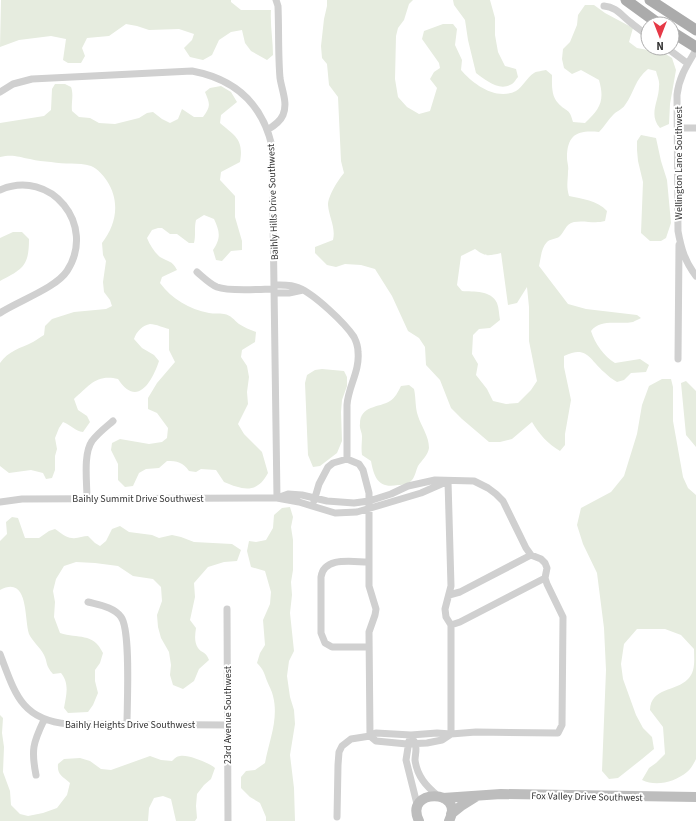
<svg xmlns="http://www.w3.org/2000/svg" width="696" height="821" font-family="'Source Sans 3',sans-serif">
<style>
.green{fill:#e6ecdf;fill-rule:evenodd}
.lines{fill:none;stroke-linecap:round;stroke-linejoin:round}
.street{stroke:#d0d0d0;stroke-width:7}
.secondary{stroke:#bdbdbd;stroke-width:10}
.primary{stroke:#ababab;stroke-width:11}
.labels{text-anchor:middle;stroke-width:4;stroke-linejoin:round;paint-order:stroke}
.street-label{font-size:10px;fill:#333;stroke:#fff}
</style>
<rect width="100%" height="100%" fill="#fff"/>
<path class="green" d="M1,0H231V2L241,10H271C270,25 273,40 273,55L267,60L251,51L245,43L242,30L231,32L219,40L212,55L203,60L190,57L184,48L192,40L194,34L179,29L149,30L137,26L126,24L109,36L87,38L82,48L85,56L81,63H68L63,60L66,39L51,36L19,40L0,47Z
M327,0H413L409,4L404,20L398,28L396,36L395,79L398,97L407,107L419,114L430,111L437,88L430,79L434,72L440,68L439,63L422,39L424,31L443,24H453L457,29L455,45L462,60L461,70C473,84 496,101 516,91C523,87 527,77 534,73C537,71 543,71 546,70L552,75C552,84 551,96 558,103C567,113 569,107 573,122L585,123C600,109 605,101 599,80L581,70L572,74L564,68L562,59L563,49L570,42L577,25L578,15L585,5H594L605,13L633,28L629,42L637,48L664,53L672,58L676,70L670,104L669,124L660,128C648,114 659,102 659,86C660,81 657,76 656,71L648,69C635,79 634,93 625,105C622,110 616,111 613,115C608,120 604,127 599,132C578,130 567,134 567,158C567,162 569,167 568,171C568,181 566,186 569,196C582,199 597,200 607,211L605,221C594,224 585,220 574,222C565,224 565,232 559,237C555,239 550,239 547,242C541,248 541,258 539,266L568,304L586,309L637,315L641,318C639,319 635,321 633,322C618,325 601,318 591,331C595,344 604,356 615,363L640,359L649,365L646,372L631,373L624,380L617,382C612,379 608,376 604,372C589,359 587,345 564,356V367L571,400L565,434V445L560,451C547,443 540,435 532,422L512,439L500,442H489L462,419L451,408L440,380L426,365L425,347L419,338L408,331L392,296L375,269L361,265L345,264L336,267L327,265L315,253V247L333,240C336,228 329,217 328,205C328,196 338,180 344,173L341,161L338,97L329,85L327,64L322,58L321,46L324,19L327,6ZM475,249C486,257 488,256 501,253L508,305L517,303L527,287L529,307V341L537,381L531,390L518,403L506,404L493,401L487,389L476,375L478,364L472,354L473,335L479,329L490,328L500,320C499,315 499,308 497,303C491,290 474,292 462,291L457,285L461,256Z
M453,0H490L495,18V35L498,52L505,66L516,69L518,77C516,79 514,83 512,84C499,92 486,80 476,73L468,40L465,20L454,5Z
M55,84H65L71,87C74,95 71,102 72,111L79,117L90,118L99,123L115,124L139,118L147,113L153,112L162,119L170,123L178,119L182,109L194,117H203C211,106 210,104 205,92L210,88L221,86L231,92L237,102L221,115L220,123C235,136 244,139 240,162L221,172L220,180L235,196V217L242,241V250L231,251L222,261L216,260L213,250C221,238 220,232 214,219L204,215L196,220C194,228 196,235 194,243H189L177,234H170L162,228H158L152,230L147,238C150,245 154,252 160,257C168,262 172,260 177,270L162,277L160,283C172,299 189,309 209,313C214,314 219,313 224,314C231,315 234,320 239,324C244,327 250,330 256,332L255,342L242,350L241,357L247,366L249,377L247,392L248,404L238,424L244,434L262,452L268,473C257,494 243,490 224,482L216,470L201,469L196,472L189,471C183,462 177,461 167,461L159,468L146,469L139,473L133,486L125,487L118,480V464L111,450L112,443L120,439L149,444L162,442L167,438L168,428L157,413L148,409V398L157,383L175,362L169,350V329C164,328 156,324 150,324C143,325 136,332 134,339L142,348L154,355L159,361C152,382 137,408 118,379C96,374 89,386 74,399L78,410L87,416L90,422L83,432C75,431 71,425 63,422L59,428L55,438L57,449L55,456V470L52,478L46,479L43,473L31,470L9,473L0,466V363C8,351 21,348 33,342C37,340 40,337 44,335L45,326L52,319L74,312L106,309L112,306L110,300L104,292L103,282L106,261L103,255L102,243C117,224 120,201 107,181C103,175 98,169 91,166C78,162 65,165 51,162C44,161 37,161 30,159C18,157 13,154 0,157V123L44,116L51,110L52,89Z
M641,135L656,138L661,161L667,180L671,223L666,238L661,241H650L641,233L643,182L638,161L637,150V141Z
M13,232H22L29,239C29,266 23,269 0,281V238Z
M322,369L344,371L347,377V386L342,400L341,412L342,441L337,453L320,466L313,467L308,455L305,383L307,375L315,370Z
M662,379H671L673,387V421L683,477L688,488L696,495V759C694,763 691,769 687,772C675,782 656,787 642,780L649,768L656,763L665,754L663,727L650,710C651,687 676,692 688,679C696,671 694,659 694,649L681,635L665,629H637L624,644L621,664L623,679L636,715L643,728L652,737L654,749L642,759L618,778L609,779L602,771L606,670L604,628L597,573L583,544L577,525L581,508L611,492L624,476L637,434L642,405L649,386Z
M686,381L696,391V447L686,435L681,383Z
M409,385L414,389C416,397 415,408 418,416C421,426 429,436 429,448C428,455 422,460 418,466C416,470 415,477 412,480C409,484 403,485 398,485C379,489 374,478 371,461L362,455C361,448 362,443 362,436C362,432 359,428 360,424C360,405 379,408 390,401C395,398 398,392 401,386Z
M290,507L293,517L291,527L293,540V570L291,582L292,595L290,613L294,651L289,661L287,676L290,697L294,710L295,724L290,755L294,788L295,821H266V817L260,803L250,797L241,788V777L246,771L255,770L265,763C269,741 279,719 273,696C272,691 269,686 267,681C264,673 264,670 257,663L260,653L265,645L263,620L270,604L271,592L265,571L251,567L247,551L249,541L256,542L266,540L273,528L274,515L282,508Z
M12,517L18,518L25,538H39L49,531L55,529C60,532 66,538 72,538C77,539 83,536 88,536L95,543L100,546L106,541L112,529L120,526L129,532L152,535L159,538L172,535L181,537L194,542L232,544L241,550L237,561L224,562L208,567L194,583L195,597L190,620L196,628C195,635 194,642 198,648C202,654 205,650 209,660L199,669L194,681L183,689L173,685L170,675L171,665L169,652L161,638L158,627L157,615L162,601L161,587L153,579L133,576L118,566L95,563L76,562L64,566L56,579L53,591L55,602L54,617L60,633C78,639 93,632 103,653L100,663L95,670V681L98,693L93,705L88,712L68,713L64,708C66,696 70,684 61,673L53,674C45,665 48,663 44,655C40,647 32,641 29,634C24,618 29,575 0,590V541L7,534L6,522Z
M0,715L3,718L2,733L4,747L3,772L10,791L11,805L20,814L28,816L43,813L57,808L67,795L70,783C62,776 57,775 58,764L64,759L80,758L90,761L101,769L111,770L150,756L161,760L172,761C174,759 177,756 180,756C188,754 209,763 215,768L211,779L204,785L197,794L196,806L197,818L195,821H176L171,799L163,796L154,798L149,808L148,821H0Z"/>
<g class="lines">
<path class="street" d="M604,6C616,7 621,15 630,22C636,27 642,31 648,36
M667,48L687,63
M696,50C687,65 679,77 677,95L678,231C681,248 685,262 696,276
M0,92L13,84L32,79L192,71C235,79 262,103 272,146L277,498
M678,128H696
M267,130C274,126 280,122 283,115C288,103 282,91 280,78C278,55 279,30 278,6L276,0
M0,190C51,168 97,225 67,271C56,288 18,301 0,313
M197,272C203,277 210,284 217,287C230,292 259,289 274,289
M274,285C282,285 291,284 299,288C314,294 345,323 354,337C356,341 358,347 358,352C360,371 348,387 347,405V459
M275,293H289L303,290
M678,359L679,245
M448,481L451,586L445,609L446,617L451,625V734
M277,498L288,494L302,495L327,501L354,503L369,501L391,494L408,486L435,480L474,481L488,488L496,494L503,501L526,548L531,555L541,559L545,563L547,568L545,578L547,584L563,617L562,725L558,733L476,732L451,734L437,733L411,735L376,733L370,736L351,739L342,746L339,752L338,765L337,817
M87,499C87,482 83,454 92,441C98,433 106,427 113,421
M314,501L319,484L328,467L333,463L347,459L359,464L363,470L369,493V586L376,609L375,615L369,632L370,736
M0,502L22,499L277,498L299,502L335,513L357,512L421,493L446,482
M368,562C353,562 324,556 321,577V633L325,643L332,647H369
M449,595L460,592L531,555
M88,602C99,605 114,607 121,617C131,630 127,704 127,724
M227,609L228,821
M451,625L460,622L545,578
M0,654C15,693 21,720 68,724L227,725
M370,736L376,741L407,744L427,743L442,740L451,734
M409,741L406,760L418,808
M414,741C418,747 415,754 415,760C417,776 426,786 438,796
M36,775C31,750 33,743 44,720"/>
<path class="secondary" d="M443,798L501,794L696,797
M451,814L461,806L477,796
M419,821C403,788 466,788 449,821"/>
<path class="primary" d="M626,0L659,24
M650,0L696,30
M672,32L696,47"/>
</g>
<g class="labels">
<g class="street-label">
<text transform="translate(678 163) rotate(-90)" y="4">Wellington Lane Southwest</text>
<text transform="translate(272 202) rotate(-92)" y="4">Baihly Hills Drive Southwest</text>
<text x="138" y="502">Baihly Summit Drive Southwest</text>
<text transform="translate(227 715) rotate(-90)" y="4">23rd Avenue Southwest</text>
<text x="130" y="728">Baihly Heights Drive Southwest</text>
<text transform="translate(587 796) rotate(1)" y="4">Fox Valley Drive Southwest</text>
</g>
</g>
<g transform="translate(660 36) rotate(180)"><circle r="19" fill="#ffffff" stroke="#adadad"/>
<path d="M0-3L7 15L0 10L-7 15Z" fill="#e63946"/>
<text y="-6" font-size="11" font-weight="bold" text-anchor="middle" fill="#333333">N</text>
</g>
</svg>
